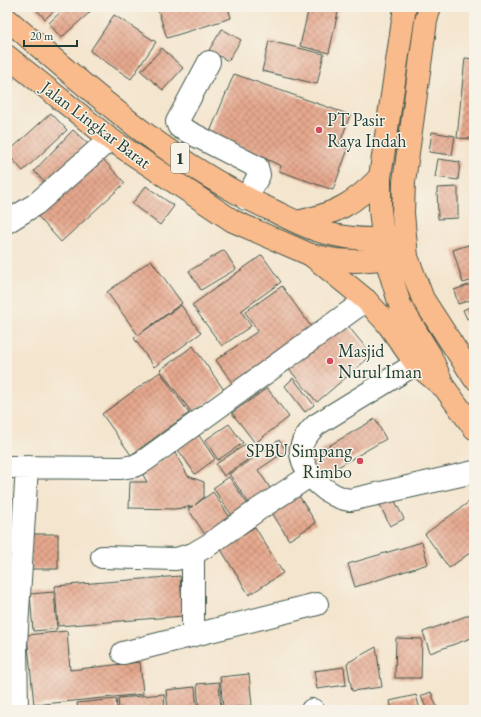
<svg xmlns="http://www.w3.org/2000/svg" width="481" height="717" font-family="'EB Garamond',serif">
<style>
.building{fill:url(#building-cross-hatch)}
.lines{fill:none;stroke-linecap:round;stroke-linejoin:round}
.minor-casing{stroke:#3f564b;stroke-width:24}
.major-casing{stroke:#3f564b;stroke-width:24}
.highway-casing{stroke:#3f564b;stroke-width:24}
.minor{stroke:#fff;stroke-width:22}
.major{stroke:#fabb8c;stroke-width:22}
.highway{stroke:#fabb8c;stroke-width:22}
.poi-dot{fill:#d1495b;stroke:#f7f3e8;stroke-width:1.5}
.labels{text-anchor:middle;stroke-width:3;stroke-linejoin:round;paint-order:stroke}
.shield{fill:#f7f3e8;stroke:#60746a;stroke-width:1}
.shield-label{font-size:17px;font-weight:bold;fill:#1f3d34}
.poi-label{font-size:18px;fill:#1f3d34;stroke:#f7f3e8;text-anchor:start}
.street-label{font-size:18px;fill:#1f3d34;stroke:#f7f3e8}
</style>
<defs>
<pattern id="building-cross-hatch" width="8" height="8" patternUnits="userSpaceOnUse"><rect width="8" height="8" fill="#e6a88e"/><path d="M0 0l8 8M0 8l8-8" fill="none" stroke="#ba8a75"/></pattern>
</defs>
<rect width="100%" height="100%" fill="#f7f3e8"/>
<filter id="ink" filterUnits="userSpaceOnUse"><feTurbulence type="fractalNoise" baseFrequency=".025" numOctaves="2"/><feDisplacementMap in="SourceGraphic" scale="8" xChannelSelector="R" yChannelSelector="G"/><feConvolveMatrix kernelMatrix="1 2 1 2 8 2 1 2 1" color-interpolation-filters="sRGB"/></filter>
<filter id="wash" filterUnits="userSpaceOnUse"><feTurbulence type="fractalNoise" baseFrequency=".012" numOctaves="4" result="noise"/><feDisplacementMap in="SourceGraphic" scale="16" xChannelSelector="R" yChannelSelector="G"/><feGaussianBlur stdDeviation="0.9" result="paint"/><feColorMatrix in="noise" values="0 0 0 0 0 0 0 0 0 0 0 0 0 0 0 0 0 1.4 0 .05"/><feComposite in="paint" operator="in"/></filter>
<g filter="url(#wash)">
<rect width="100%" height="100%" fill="#f4e5ce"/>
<g id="blocks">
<path class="building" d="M34,7H58L45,19Z
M66,7H86L90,12L61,38L49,23Z
M157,7H228L231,18L167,38Z
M309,7H339L329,53L300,46Z
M114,15L156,42L131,79L90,51Z
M222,29L241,40L228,61L209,50Z
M269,41L324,54L317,84L262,71Z
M162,48L183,68L163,90L141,71Z
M465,58L474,59V139L457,138Z
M7,72L14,79L7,86Z
M234,74L350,115L339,146L348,149L333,190L279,171L281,166L210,132Z
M51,113L67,130L23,171L7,153Z
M73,130L88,144L48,186L34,171Z
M432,132L455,136L452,155L429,152Z
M97,153L125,183L61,242L34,212Z
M438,159L460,162L458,180L435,177Z
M146,186L174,206L160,225L132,204Z
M458,187V218L438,219L437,188Z
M474,243V280L463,283L453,250Z
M224,250L236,269L201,290L189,271Z
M262,255L281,282L241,311L251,326L222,346L192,305Z
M151,260L182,303L138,335L107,292Z
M474,283V299L458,304L454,290Z
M282,286L314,331L235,387L216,360L258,331L245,312Z
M181,305L201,333L154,367L134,338Z
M474,305V316L467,319L463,310Z
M343,320L372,355L317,402L288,368Z
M193,346L224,390L192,413L160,370Z
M160,372L189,413L131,455L102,414Z
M293,378L314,405L305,412L285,386Z
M267,388L289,417L255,443L232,413Z
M375,419L386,439L319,478L308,458Z
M229,424L243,443L218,460L205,440Z
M198,434L215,459L195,474L177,448Z
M279,440L286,451L258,470L272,491L251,506L229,474Z
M246,444L254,455L224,476L216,464Z
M175,453L188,476L204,482V497L195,505L213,492L231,519L206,536L188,509L193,506L175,509L129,508L130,482H147L142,473Z
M229,477L249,506L233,517L213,488Z
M296,491L316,523L289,540L269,508Z
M392,495L404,519L390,526L378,501Z
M469,502L474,509V550L449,568L425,534Z
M255,527L283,573L249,595L220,548Z
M31,534H58V569H31Z
M422,542L428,564L355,587L348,564Z
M180,576L183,616L58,626L55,586Z
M54,592L57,629L33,631L30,594Z
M474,613V637L430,653L423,632Z
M67,631L70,670L140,662L143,694L34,705L27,635Z
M396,638L422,639L421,678H395Z
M376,647L382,687L352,691L347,663Z
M344,667L346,685L317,689L314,671Z
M249,674L252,706L223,708L220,677Z
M219,682L221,710H199L197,684Z
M195,687L197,710H168L166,690Z
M431,692L438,710H427L421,696Z
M164,694L165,710H119L118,698Z
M416,695L420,710H392L390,701Z
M116,699L117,710H78L77,703Z"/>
</g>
</g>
<g filter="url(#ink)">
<use href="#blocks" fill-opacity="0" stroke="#3f564b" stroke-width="1"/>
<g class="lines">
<defs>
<path id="minor" d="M209,62L177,122L179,127L257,167L259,175L246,199
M7,222L36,204L110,139
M430,355L316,425C309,432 299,443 301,454C305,476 328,497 350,500L474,472
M7,467L121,468L134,466L144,461L366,300
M193,554V635
M102,557L176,559L193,554L210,544L259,509L311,475
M123,653L317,604
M17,710L16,644L27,467
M312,710H313"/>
<path id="major" d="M311,255L366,300L387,323L416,364L441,385
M407,257L423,299L474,378
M386,259L400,305L430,355L444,387L474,428"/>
<path id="highway" d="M7,19C91,91 174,167 276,212C292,220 309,229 326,233C351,240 378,240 404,237
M7,56L110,139L233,221L311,255L336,260L356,261L407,257L403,213L404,182L426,21L430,7
M297,222C335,214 354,204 380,177
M385,254L380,210V177L405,7"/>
</defs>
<use href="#minor" class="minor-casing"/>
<use href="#major" class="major-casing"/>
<use href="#highway" class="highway-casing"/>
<use href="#minor" class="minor"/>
<use href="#major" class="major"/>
<use href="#highway" class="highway"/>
</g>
</g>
<g class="poi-dot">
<circle cx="319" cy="130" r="4"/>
<circle cx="330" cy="361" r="4"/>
<circle cx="360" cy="461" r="4"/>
</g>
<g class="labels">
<rect class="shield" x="171" y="143" width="18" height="30" rx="3"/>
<g class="shield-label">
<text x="180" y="164">1</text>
</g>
<g class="poi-label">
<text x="327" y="126">PT Pasir<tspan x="327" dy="21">Raya Indah</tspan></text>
<text x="338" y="357">Masjid<tspan x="338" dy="21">Nurul Iman</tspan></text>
<text x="352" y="457" text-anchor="end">SPBU Simpang<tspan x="352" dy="21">Rimbo</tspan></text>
</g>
<g class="street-label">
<text transform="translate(96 125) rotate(37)" y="6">Jalan Lingkar Barat</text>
</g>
</g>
<rect width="481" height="717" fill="none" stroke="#f7f3e8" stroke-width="24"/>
<path d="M24 40v6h53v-6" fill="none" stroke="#1f3d34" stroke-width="2"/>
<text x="30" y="40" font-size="12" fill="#1f3d34" stroke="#f7f3e8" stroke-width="3" paint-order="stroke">20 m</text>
</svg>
